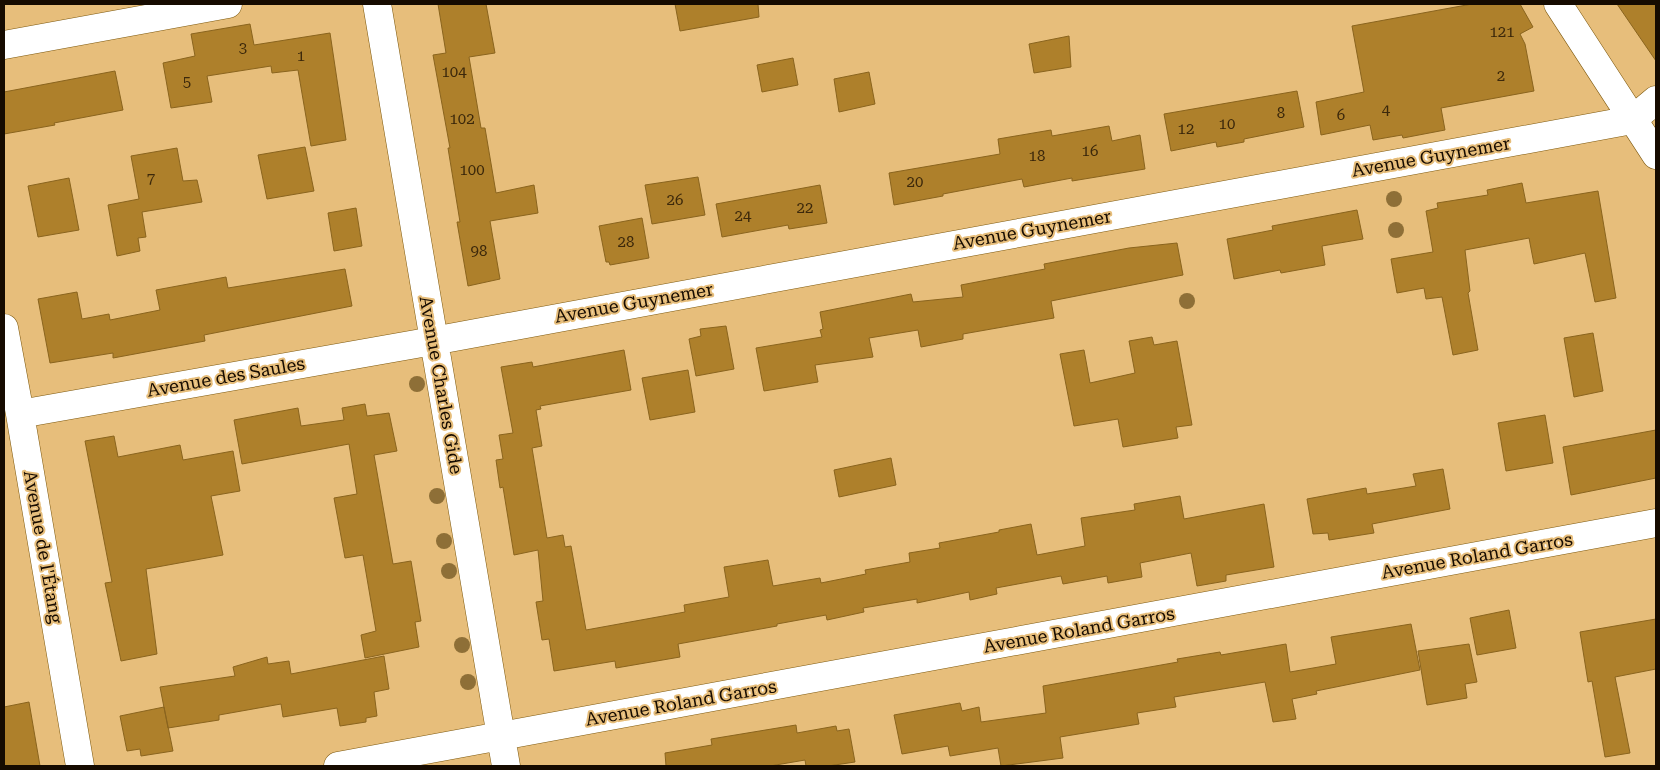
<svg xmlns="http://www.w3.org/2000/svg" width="1660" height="770" font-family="'Roboto Serif',serif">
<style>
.building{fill:#ae802b;stroke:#8a641e}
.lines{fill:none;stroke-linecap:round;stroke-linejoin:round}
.minor-casing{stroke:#7e590e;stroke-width:29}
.minor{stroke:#fff;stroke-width:28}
.tree{fill:#8e6f37}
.labels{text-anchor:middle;stroke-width:4;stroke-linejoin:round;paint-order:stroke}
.number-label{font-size:15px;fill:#3c280b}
.street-label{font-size:18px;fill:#160b00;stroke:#e7be7b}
</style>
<rect width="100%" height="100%" fill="#e7be7b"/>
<path class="building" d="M438,4H486L495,53L469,57L481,128H485L496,193L534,185L538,213L490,221L500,279L468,286L457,222H460L448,148H450L433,55L446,53Z
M675,4H758L759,17L680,31Z
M1472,4H1520L1533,27L1520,34L1525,44L1534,91L1441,108L1445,130L1403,138L1402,135L1373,140L1370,125L1321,135L1316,102L1364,92L1352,26Z
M1617,4H1656V61Z
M250,24L254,45L330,33L346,140L311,146L298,70L272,73L271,66L207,76L212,102L171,108L163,63L195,56L191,34Z
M1069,36L1071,67L1034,73L1029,44Z
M793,58L798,85L762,92L757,65Z
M115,71L123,110L54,123L55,125L4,134V92Z
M869,72L875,104L839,112L834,79Z
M1297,91L1304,127L1244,139V142L1217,147L1216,142L1171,151L1164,114Z
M1109,126L1112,141L1140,135L1145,169L1072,181V178L1024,187L1022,179L943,194V196L894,205L889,173L1000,154L998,139L1051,130L1052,136Z
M305,147L314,191L267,199L258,155Z
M177,148L183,181L197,180L202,202L142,212L146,237L138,238L140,251L117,256L108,205L139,199L131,156Z
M698,177L705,215L652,224L645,185Z
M69,178L79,230L38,237L28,186Z
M1522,183L1526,203L1598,191L1616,298L1595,302L1585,253L1534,264L1529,238L1465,250L1470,291L1468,293L1478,350L1453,355L1442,297L1426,299L1424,288L1397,293L1391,259L1433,252L1426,211L1438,208L1437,203L1488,195L1487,190Z
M820,185L827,223L789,229L788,225L722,237L716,204Z
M356,208L362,246L334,251L328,213Z
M1357,210L1363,239L1322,246L1325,265L1281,273L1280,270L1234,279L1227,239L1273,230L1272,226Z
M642,218L649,258L610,265L609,262H606L599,226Z
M1177,243L1183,275L1051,301L1054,318L963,334V339L921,347L918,330L869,338L873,357L815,365L818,382L764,391L756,348L822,337L820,330L823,329L820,312L911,294L913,302L963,297L961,285L1045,269L1044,264L1129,248Z
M345,269L352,306L204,335L205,341L113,358V353L50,363L38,299L77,292L82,319L109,314L110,320L160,310L156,290L226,277L228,288Z
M726,326L734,369L696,376L689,339L701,336L700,329Z
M1593,333L1603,391L1574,397L1564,338Z
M1152,337L1154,345L1177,341L1192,425L1176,427L1178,438L1123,447L1118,419L1074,426L1060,354L1084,350L1090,383L1135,373L1129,341Z
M624,350L631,390L540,406L541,409L536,410L542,446L532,448L547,538L563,535L565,547L571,546L586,630L685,612L684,605L729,597L724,567L768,560L773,586L820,578L821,583L866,574L865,570L910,562L909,553L940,548L939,543L999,532V530L1031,524L1037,555L1085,546L1081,518L1135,510L1134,504L1180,496L1184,519L1264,504L1274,567L1226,575V581L1197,586L1191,553L1140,563L1142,577L1108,583L1107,576L1063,584L1061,576L996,588L997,594L970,600L969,592L917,603V599L863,608L864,612L827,620L826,615L777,624V626L678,644L680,657L616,668L615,661L554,671L549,639L542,640L536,602L543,601L538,550L514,555L503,487L500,488L496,460L503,459L499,435L513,433L501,367L532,362L533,367Z
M688,370L695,412L650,420L642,378Z
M365,404L367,416L389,413L397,451L374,455L393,564L411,561L421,621L415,622L419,647L365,658L361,635L376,631L363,555L345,558L334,498L357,494L349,444L242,464L234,420L298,408L301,426L344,420L342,408Z
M1545,415L1553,463L1506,471L1498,423Z
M1656,430V478L1571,495L1563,447Z
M114,436L118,457L180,445L183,460L233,451L240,491L211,496L223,555L146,569L157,654L121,661L105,583L112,582L85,441Z
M891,458L896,485L839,497L834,470Z
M1443,469L1450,509L1372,524L1374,533L1329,540L1328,533L1313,534L1307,499L1366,488L1367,494L1416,486L1413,474Z
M1509,610L1516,648L1477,655L1470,618Z
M1656,619V669L1615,677L1630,753L1605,757L1592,681L1588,682L1580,632Z
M1411,624L1420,670L1316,691L1317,694L1292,699L1296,719L1273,722L1265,682L1174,697L1176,707L1137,713L1139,724L1060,737L1063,758L1001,766L998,748L950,756L948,746L902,754L894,715L960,703L962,711L979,707L981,722L1046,713L1043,686L1178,662L1177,659L1220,652L1221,655L1286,644L1290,672L1336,664L1331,637Z
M1469,644L1477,682L1465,684L1467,698L1427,705L1418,651Z
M384,656L389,689L374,692L377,716L366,718V722L340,726L337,708L283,717L281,704L219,715V720L168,728L160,687L235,676L233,667L267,657L268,664L289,661L291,674Z
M29,702L40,766H4V707Z
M164,707L173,751L141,756L140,749L127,751L120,716Z
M796,725L797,733L836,726L837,731L849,729L855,762L828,766H806L805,760L770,766H666L665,753L712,745L711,739Z"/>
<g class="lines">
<defs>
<path id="minor" d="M377,4L506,766
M1558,4L1656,155
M4,45L228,4
M4,328L20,414L80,766
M20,414L433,341L1632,120L1656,100
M338,766L1656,523"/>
</defs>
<use href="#minor" class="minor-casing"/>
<use href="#minor" class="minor"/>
</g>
<g class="tree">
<circle cx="1394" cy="199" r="8"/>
<circle cx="1396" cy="230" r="8"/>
<circle cx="1187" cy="301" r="8"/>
<circle cx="417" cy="384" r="8"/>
<circle cx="437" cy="496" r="8"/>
<circle cx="444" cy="541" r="8"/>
<circle cx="449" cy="571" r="8"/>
<circle cx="462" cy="645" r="8"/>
<circle cx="468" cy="682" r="8"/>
</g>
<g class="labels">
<g class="number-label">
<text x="1502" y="37">121</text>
<text x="243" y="53">3</text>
<text x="301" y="61">1</text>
<text x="454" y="77">104</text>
<text x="1501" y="81">2</text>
<text x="187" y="87">5</text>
<text x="1386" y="115">4</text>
<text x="1281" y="118">8</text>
<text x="1341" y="120">6</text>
<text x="462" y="124">102</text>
<text x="1227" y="129">10</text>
<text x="1186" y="134">12</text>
<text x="1090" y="156">16</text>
<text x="1037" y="161">18</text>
<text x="472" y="175">100</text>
<text x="151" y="183">7</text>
<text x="915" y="187">20</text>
<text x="675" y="205">26</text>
<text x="805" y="213">22</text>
<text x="743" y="221">24</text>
<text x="626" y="247">28</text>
<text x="479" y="256">98</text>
</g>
<g class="street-label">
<text transform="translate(1431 157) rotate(-10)" y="6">Avenue Guynemer</text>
<text transform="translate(1032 230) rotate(-10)" y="6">Avenue Guynemer</text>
<text transform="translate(634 303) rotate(-10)" y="6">Avenue Guynemer</text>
<text transform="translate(226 377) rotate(-10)" y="6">Avenue des Saules</text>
<text transform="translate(441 385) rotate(80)" y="6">Avenue Charles Gide</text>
<text transform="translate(43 547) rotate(80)" y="6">Avenue de l'Étang</text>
<text transform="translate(1477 556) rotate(-10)" y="6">Avenue Roland Garros</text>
<text transform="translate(1079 630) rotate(-10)" y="6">Avenue Roland Garros</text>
<text transform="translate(681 703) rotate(-10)" y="6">Avenue Roland Garros</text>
</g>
</g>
<rect width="1660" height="770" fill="none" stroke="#160b00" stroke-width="10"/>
</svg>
